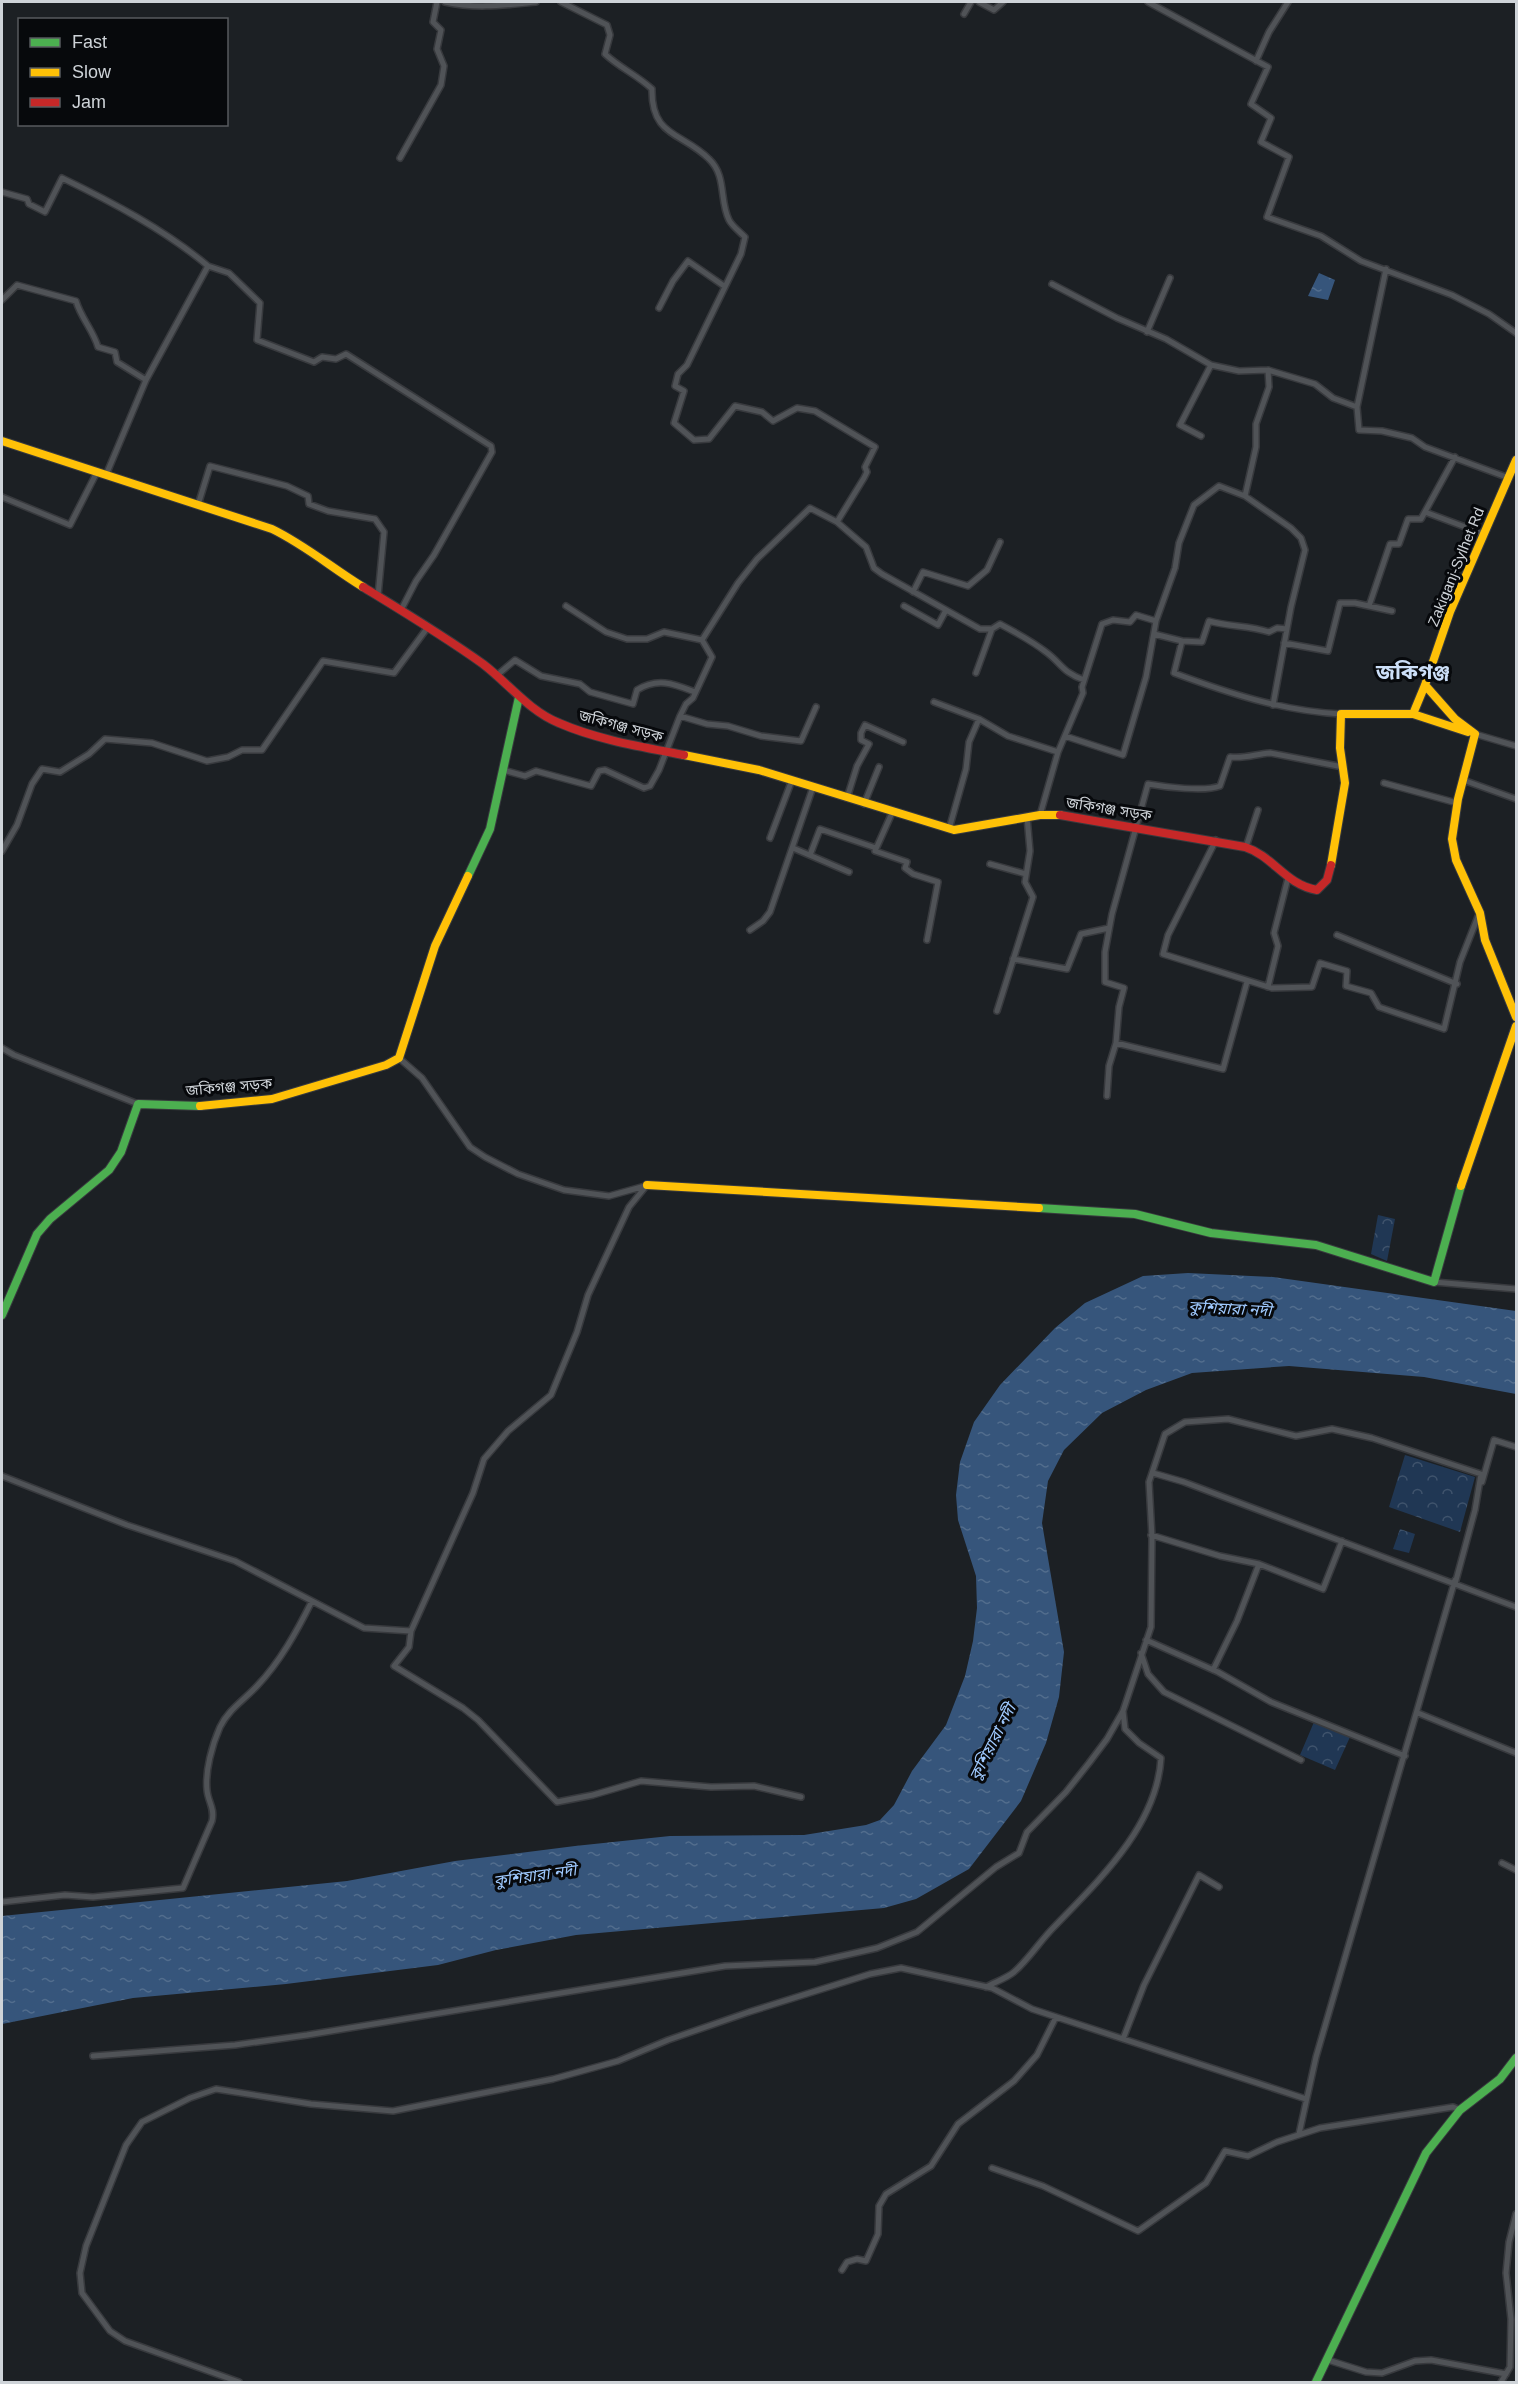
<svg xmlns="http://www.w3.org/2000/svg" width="1518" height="2384" font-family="Helvetica,'Noto Sans Bengali',sans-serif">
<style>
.park{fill:url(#park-crowns)}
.water{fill:url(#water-ripples)}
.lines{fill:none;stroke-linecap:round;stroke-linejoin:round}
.street-casing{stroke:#383a3e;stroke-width:8}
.fast-casing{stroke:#383a3e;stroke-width:10}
.slow-casing{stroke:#383a3e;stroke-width:10}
.jam-casing{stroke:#383a3e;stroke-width:10}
.street{stroke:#505357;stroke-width:5}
.fast{stroke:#4caf50;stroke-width:8}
.slow{stroke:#ffc107;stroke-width:8}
.jam{stroke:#c62828;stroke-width:8}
.labels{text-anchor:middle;stroke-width:6;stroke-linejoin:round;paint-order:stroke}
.street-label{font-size:15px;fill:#ced3d8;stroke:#07090c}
.water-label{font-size:16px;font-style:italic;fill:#9fc9fe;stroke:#07090c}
.district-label{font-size:21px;font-weight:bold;fill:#ccdff8;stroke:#07090c}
</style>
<defs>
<pattern id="park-crowns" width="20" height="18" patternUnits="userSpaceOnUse" patternTransform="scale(1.5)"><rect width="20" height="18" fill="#203754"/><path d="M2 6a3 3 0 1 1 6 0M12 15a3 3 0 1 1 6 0" fill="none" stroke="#3f536c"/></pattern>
<pattern id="water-ripples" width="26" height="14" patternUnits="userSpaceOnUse" patternTransform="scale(1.5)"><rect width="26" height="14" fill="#36557b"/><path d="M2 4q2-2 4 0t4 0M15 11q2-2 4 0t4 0" fill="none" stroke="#526d8d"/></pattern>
</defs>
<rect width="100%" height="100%" fill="#1c2024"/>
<path class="park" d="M1378,1215L1395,1219L1387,1261L1371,1254Z
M1405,1455L1475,1477L1460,1532L1389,1507Z
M1400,1529L1415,1534L1409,1553L1393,1549Z
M1314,1722L1350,1737L1335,1770L1300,1755Z"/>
<path class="water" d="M1319,273L1335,280L1328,300L1308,296Z
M1188,1273L1273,1277L1516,1311V1394L1424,1377L1289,1366L1192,1373L1146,1390L1102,1413L1064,1450L1048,1481L1042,1523L1064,1652L1059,1697L1046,1743L1021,1801L969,1869L916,1899L884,1908L576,1935L496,1950L438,1965L286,1984L133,1998L2,2024V1916L347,1881L455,1861L575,1846L670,1836L804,1835L866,1825L880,1820L894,1805L912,1771L946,1725L965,1676L973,1641L977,1608L976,1576L958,1520L956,1495L960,1462L974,1422L1000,1385L1055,1328L1085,1303L1143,1276Z"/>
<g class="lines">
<defs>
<path id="street" d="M445,2C476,9 505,5 536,2
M561,2L607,25L610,35L605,54C620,68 637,75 652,89C651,137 682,132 709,159C727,176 719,200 729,220C732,226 740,232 745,237L741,254L687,365L678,374L675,386L684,391L674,423L694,440L709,439L735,406L762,412L773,421L797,408L815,411L875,447L865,467L867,472L864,478L837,522L866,547L874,568L882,574L980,629H992L1000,624C1015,632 1032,641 1046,652C1061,663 1063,673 1084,680
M979,2L994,10L1003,2
M1148,2L1268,67L1251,104L1271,118L1261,142L1289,157L1267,217L1321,236L1361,261L1452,295L1489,314L1516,333
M964,14L971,2
M1256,61L1269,32L1288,2
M400,158L441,85L444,66L437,49L441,30L433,22L437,2
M2,192L27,199L29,204L45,212L62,178C112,202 165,230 208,266L146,380L106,475
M208,266L229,273L260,303L257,340L314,362L322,357L336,359L346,354L491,446L492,452L434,555L416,581L401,610
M1386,269L1357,407L1359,430L1382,431L1412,438L1425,447L1509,478
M1052,284L1117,318L1166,339L1211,365L1239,371L1268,370L1315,384L1333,398L1357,407
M2,300L17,285L76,301C81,318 93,330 98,347L115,352L117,362L146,380
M659,308L673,281L688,261L724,286
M1147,332L1170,278
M1201,436L1180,425L1211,365
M1245,496L1291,528L1301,538L1305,550L1291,607L1273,705
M2,497L70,525L97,472
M198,505L210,466L287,486L308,496L309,504L328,511L375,519L384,532L378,596
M1425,512L1484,534
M913,592L923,572L968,586L987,570L1000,542
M904,606L938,625L945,612
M1369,606L1390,544H1399L1408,519H1421L1455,457
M1154,634L1182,641L1202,642L1209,621C1229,627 1249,625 1269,632L1277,628L1287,629
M702,640L738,583L757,559L810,508L837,522
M1182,641L1174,673C1228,693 1282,711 1341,714
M1284,643L1328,651L1340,603H1355L1392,611
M976,673L992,629
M496,676L515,660L541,676L580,684L590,692L633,704L637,690C658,677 674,684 695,692
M934,702L979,719L1008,736L1058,752
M680,716L707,724L728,726L761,736L801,741L816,707
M1475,734L1516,746
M1065,736L1123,755L1146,677L1156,621L1175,568L1179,543L1194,505L1219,486L1245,496L1256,447V424L1269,387L1268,370
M503,770L525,776L536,771L591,786L599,771L605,770L644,788L650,786L659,770L680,716L686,704L693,698L712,657L702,640L664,632L647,639H627L606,632L566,606
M1463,780L1516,799
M1384,783L1457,803
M847,798L857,766L869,744L861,740V733L865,725L903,742
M864,804L879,767
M892,813L875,851L907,862L905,868L913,874L938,882L927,940
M1040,815L1058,752L1083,693L1082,687L1102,624L1113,620L1130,622L1136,615L1156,621
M949,829L966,769L969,742L979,719
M770,838L792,780
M1216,840L1168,935L1163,954L1272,988L1312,987L1320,963L1347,971L1346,986L1371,993L1379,1007L1444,1029L1460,962L1479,914
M1246,847L1258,810
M793,848L849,872
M2,851L17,825L32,784L42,769L60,772L89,754L105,739L152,743L207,761L228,757L242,750H262L323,661L394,673L428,627
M810,855L820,829L876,848
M990,864L1026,874
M750,930L763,921L770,912L813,787
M1337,935L1457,984
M1013,959L1067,969L1081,934L1109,928
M1268,987L1278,946L1274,933L1288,878
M997,1011L1033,897L1025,882L1030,851L1027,817
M1116,1043L1119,1007L1124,988L1105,982V952L1112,914L1148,784C1165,787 1205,792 1220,786L1230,757C1245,759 1255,754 1270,753L1343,767
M2,1048L14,1055L138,1104
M399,1058L422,1078L470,1147L485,1157L518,1174L564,1190L609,1196L645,1186
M1107,1096L1109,1066L1116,1043L1223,1069L1247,982
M1434,1282L1516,1289
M1153,1473L1184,1482L1516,1607
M2,1476L127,1525L235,1561L364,1628L411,1631L473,1493L484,1459L508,1431L551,1395L577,1332L588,1295L629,1207L647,1185
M1482,1482L1494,1440L1516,1447
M1151,1535L1220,1556L1259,1564
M411,1631L409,1647L394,1666L463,1708L478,1720L557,1802L593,1795L641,1781L711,1787L754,1786L801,1797
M1146,1640L1218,1672L1271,1702L1405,1756
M1141,1653L1148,1674L1164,1692L1301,1760
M1213,1670L1237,1621L1259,1564L1323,1589L1342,1541
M1418,1713L1516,1753
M1502,1863L1516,1870
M2,1902L65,1895L93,1897L183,1888L212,1821C215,1808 208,1802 207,1790C205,1771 212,1745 220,1727C229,1709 243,1701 257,1686C280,1662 297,1631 312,1601
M986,1987C995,1982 1007,1978 1014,1972C1029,1959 1040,1941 1054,1927C1099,1880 1157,1826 1161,1758L1139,1743L1125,1729L1123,1711L1151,1627L1152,1537L1149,1482L1165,1434L1185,1422L1228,1419L1296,1436L1332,1429L1372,1438L1481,1474L1475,1510L1455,1584
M1123,2039L1144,1985L1199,1875L1219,1887
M93,2056L235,2045L307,2035L725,1966L815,1962L877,1948L917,1932L996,1867L1019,1853L1027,1832L1066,1792L1089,1763L1107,1739L1123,1711
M1299,2134L1316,2057L1455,1580
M992,2168L1043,2186L1138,2231L1206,2183L1225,2151L1248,2156L1277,2142L1320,2128L1453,2107L1460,2110
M842,2270L847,2262L857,2259L866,2261L878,2234L879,2206L886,2194L931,2166L958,2124L1014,2081L1037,2055L1056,2017
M1328,2360L1366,2372L1382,2373L1415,2361L1431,2360L1506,2374
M239,2382L125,2341L110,2331L82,2293L80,2273L86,2246L126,2145L142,2122L190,2098L216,2089L311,2104L393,2111L553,2079L618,2061L668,2040L749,2012L870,1974L901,1968L992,1988L1032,2009L1306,2099
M1501,2382L1510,2367L1511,2319L1506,2273L1509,2242L1516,2214"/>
<path id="fast" d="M468,876L490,829L519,697
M1039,1208L1135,1214L1211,1233L1316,1245L1434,1282L1461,1186
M2,1315L37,1234L50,1219L109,1170L121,1152L138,1104L200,1106
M1316,2382L1426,2153L1460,2110L1500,2079L1516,2058"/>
<path id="slow" d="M2,441L272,529C305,545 332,568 363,587
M1425,685L1455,719L1475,734
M1425,685L1450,612L1516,460
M1413,714L1468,732
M1475,734L1458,799L1452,839L1456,860L1480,913L1485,940L1516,1017
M684,755L759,770L954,830L1040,815H1060
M1331,865L1345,783L1340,748L1341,714H1413L1425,685
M200,1106L272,1099L386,1065L399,1058L435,946L468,876
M647,1185L1039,1208
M1461,1186L1516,1026"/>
<path id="jam" d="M363,587C404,612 444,636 483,664C508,683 529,711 559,723C598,740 643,747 684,755
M1060,815L1245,847C1273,856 1286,885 1317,890L1327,880L1331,865"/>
</defs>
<use href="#street" class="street-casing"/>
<use href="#fast" class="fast-casing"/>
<use href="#slow" class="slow-casing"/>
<use href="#jam" class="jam-casing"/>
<use href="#street" class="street"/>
<use href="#fast" class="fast"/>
<use href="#slow" class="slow"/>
<use href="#jam" class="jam"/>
</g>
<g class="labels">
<g class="street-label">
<text transform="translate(1456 567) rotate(-68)" y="5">Zakiganj-Sylhet Rd</text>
<text transform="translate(621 726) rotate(15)" y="5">জকিগঞ্জ সড়ক</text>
<text transform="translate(1109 809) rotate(9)" y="5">জকিগঞ্জ সড়ক</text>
<text transform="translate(229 1087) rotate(-5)" y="5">জকিগঞ্জ সড়ক</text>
</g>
<g class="water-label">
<text transform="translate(1230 1308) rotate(3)" y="6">কুশিয়ারা নদী</text>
<text transform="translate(992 1742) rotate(-63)" y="6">কুশিয়ারা নদী</text>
<text transform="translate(535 1875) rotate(-8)" y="6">কুশিয়ারা নদী</text>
</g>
<g class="district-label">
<text x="1413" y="679">জকিগঞ্জ</text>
</g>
</g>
<rect width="1518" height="2384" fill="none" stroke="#ced3d8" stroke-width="6"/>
<rect x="18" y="18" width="210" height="108" fill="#07090c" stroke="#575a5e" stroke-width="1.5"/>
<rect x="30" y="38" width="30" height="9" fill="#4caf50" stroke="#575a5e" stroke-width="1.5"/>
<text x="72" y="48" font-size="18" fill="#ced3d8">Fast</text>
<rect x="30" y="68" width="30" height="9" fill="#ffc107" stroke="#575a5e" stroke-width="1.5"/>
<text x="72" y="78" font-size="18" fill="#ced3d8">Slow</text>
<rect x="30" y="98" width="30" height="9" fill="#c62828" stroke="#575a5e" stroke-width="1.5"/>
<text x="72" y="108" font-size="18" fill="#ced3d8">Jam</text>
</svg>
